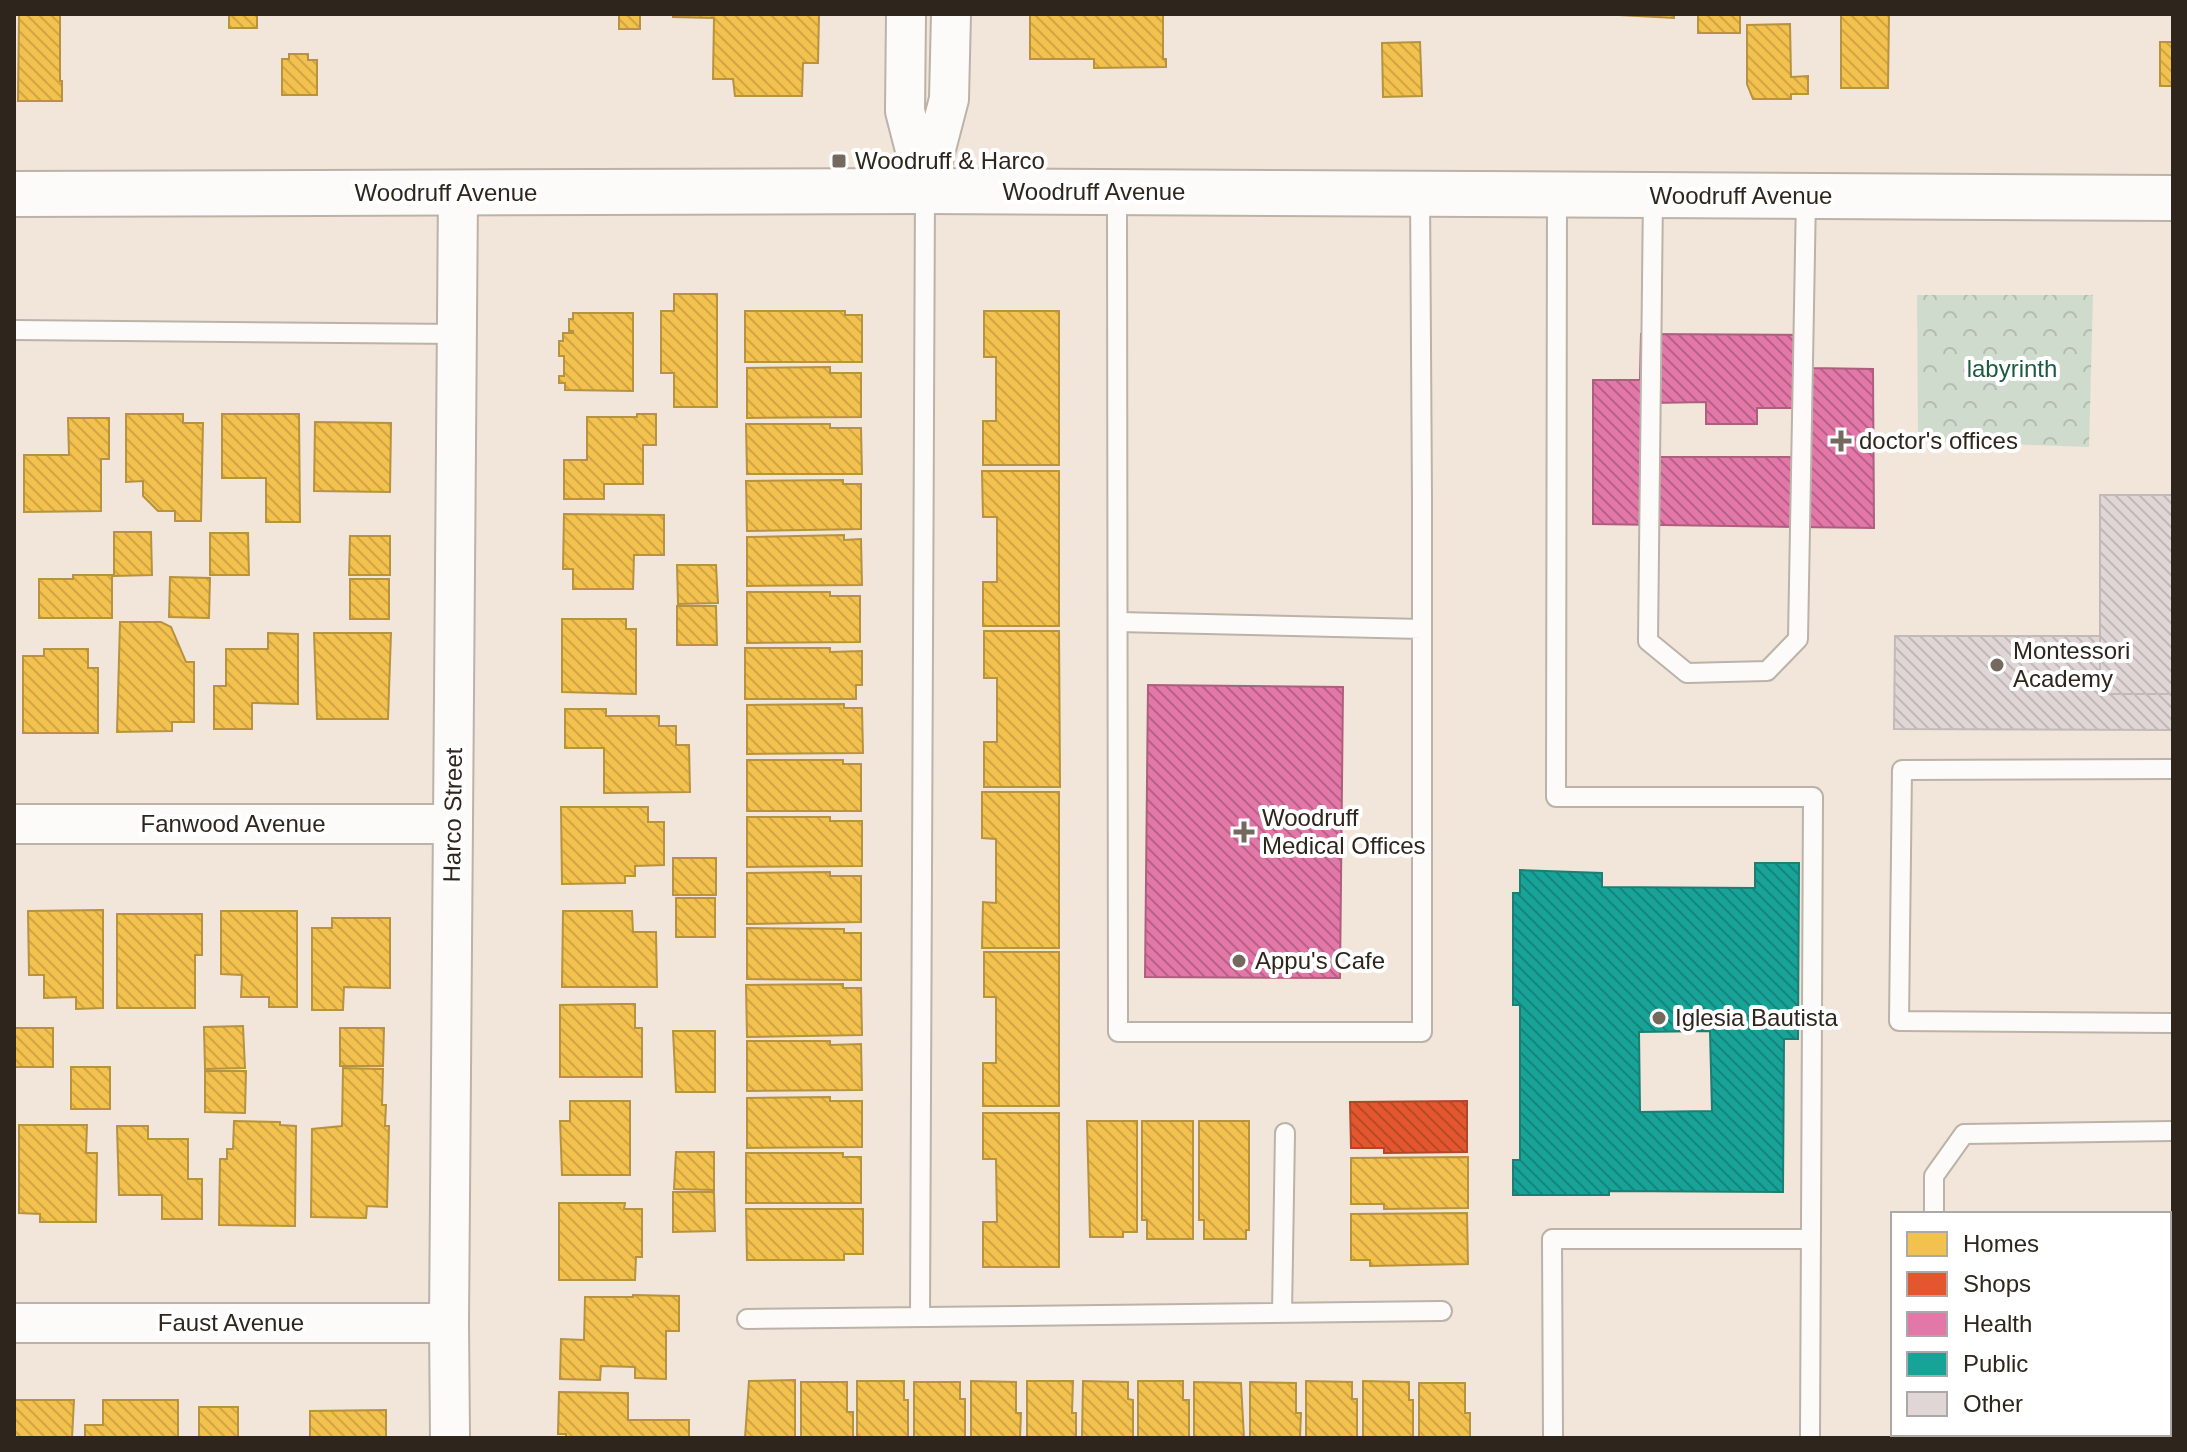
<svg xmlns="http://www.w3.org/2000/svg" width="2187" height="1452" font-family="Helvetica,sans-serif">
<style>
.forest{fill:url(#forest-crowns)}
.homes{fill:url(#homes-back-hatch);stroke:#b7923f;stroke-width:2}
.shops{fill:url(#shops-back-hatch);stroke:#ad4829;stroke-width:2}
.health{fill:url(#health-back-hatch);stroke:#ad5f7e;stroke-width:2;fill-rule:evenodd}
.public{fill:url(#public-back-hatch);stroke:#1e7e73;stroke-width:2;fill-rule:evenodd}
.building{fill:url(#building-back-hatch);stroke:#c2bab9;stroke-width:2}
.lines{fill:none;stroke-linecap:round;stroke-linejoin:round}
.service-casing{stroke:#bbb2a8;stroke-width:22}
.minor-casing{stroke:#bbb2a8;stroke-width:42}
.secondary-casing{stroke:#bbb2a8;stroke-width:48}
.service{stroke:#fdfbf9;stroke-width:18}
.minor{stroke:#fdfbf9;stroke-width:38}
.secondary{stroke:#fdfbf9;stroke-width:44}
.poi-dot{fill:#73695f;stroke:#fff;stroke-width:3}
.labels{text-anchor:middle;stroke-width:8;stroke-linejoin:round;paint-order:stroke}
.poi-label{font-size:24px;fill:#2e261d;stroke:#fff;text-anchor:start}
.street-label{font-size:24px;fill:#2e261d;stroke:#fff}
.park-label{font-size:24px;fill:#1d5b41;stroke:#fff}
</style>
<defs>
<pattern id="forest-crowns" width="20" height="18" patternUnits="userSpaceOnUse" patternTransform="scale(2)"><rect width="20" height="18" fill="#cfdccd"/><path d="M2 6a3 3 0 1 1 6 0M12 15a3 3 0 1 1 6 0" fill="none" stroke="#b2bdb0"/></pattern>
<pattern id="homes-back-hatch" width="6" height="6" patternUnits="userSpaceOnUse" patternTransform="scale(2)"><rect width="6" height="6" fill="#f2c14e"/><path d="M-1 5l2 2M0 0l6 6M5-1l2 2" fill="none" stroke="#d0a644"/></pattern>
<pattern id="shops-back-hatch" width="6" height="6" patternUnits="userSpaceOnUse" patternTransform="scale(2)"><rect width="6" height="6" fill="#e4572e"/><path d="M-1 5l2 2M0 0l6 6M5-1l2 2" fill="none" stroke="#b94827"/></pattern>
<pattern id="health-back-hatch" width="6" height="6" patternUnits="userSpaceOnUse" patternTransform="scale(2)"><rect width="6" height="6" fill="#e377a8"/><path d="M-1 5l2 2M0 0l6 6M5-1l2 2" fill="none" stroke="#b86188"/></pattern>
<pattern id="public-back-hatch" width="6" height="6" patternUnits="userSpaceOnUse" patternTransform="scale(2)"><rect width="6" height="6" fill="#17a398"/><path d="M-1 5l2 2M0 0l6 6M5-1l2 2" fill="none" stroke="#15857b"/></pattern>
<pattern id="building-back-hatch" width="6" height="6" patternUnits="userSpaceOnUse" patternTransform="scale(2)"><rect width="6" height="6" fill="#dfd6d5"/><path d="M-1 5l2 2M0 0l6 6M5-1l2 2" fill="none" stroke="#c0b8b6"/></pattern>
</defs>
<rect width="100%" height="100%" fill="#f2e6da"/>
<path class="forest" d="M1917,295H2093L2089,447L1918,441Z"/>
<path class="homes" d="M19,14H60V81H62V101H18Z
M229,14H257V28H229Z
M619,14H640V29H619Z
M673,14H819L818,63H803L802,96H735L733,79H713L714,18L673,17Z
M1030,14H1163V59H1166V67L1094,68V59H1030Z
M1600,14H1674V18Z
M1698,14H1740V33H1698Z
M1841,14H1889L1888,88H1841Z
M1790,24L1791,77L1808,76V94H1791V99H1753L1747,84V25Z
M1420,42L1422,96L1383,97L1382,43Z
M2160,42H2173V86H2160Z
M289,54H308V60H317V95H282V59H289Z
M674,294H717V407H674V373H661V311H674Z
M745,311H845V315H862V362H745Z
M984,311H1059V465H983V421H996V357H984Z
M573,313H633V391L565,390V383H559V376H564V356H559V341H563V333H573V331H569V319H573Z
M830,367V373H861V417L747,418V368Z
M126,414H183V423H203L201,521H175V511H158L143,496V481L126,482Z
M222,414H299L300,522H266V478H222Z
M637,414H656V445H643V484H604V499H564V460H587V417H637Z
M68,418H109V459H101V511L24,512V455H69Z
M315,422L391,423L390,492L314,491Z
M746,424H830V428H861L862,474H747Z
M982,471H1059V626H983V582H997V517H983Z
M843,480V484H861V529L747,531L746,481Z
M564,514L664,515V555H634L633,589H573V569H563Z
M114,532H151L152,575L114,576Z
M210,533H248L249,575H210Z
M844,535V540L861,539L862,585L747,586V537Z
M350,536H390V575H349Z
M677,565H716L718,603L678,604Z
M73,575H112V618H39V579H73Z
M170,577L210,578L209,618L169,617Z
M350,579H389V619H350Z
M747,592H830V596H860V642L747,643Z
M677,606H716L717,645H677Z
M562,619H626V629H636V694L562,692Z
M120,622H161L171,627L186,662H194V722H172V731L117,732Z
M984,631H1059L1060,787H984V742H997V678H984Z
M268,633L298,634V704L252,703V729H214V686H226V649H268Z
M314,633H391L388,719H317Z
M745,648H830V652L862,651V685H856V699H745Z
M44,649H88V668H98V733H23V656H44Z
M844,704V708H862L863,753L747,754V705Z
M565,709H606V716H659V726H676V745H689L690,792L604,793V748H565Z
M747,760H843V764H861V811H747Z
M982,792H1059V948H982L983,902L996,903V839L982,838Z
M561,807H648V822H664V865L635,866V876H625V883L562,884Z
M747,817H830V821H862V866L747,867Z
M673,858H716V895H673Z
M830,872V876H861V922L747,924V873Z
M676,898H715V937H676Z
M103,910V1008L76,1009V997L44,998V975H29L28,911Z
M221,911H297V1007H269V997H241L242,975L221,974Z
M563,911H632L633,932H656L657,987H562Z
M117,914H202V955H195V1008H117Z
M332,918H390V988L344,987L343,1010H312V928H332Z
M747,928L844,929V933H861V980L747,979Z
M984,952H1059V1106H983V1063H996V997H984Z
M843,984V988H861L862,1035L747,1037L746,985Z
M620,1004H635V1028H642V1077H560V1005Z
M243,1026L245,1068L205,1069L204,1027Z
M14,1028H53V1067H14Z
M340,1028H384L383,1066H340Z
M673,1031H715V1092H676Z
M747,1041H830V1045L861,1044L862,1090L747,1091Z
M71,1067H110V1109H71Z
M343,1068L383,1069L382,1105H386L385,1126H389L387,1207L367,1206L366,1218L311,1217L312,1129L342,1126Z
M205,1071H246L245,1113L205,1112Z
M830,1097V1101H862V1147L747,1148V1098Z
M570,1101H630V1175H562L560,1121H570Z
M983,1113H1059V1267H983V1222H997L996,1159H983Z
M234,1121L280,1122V1125L296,1126L295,1226L219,1225L220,1159H227V1149H233Z
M1087,1121H1137V1232H1123V1237H1090Z
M1142,1121H1193V1239H1147V1220H1142Z
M1199,1121H1249V1230H1246V1239H1204V1220H1199Z
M19,1125H87L86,1153H97L96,1222H40V1214L19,1213Z
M117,1126H148V1139H188V1179H202V1219H162V1195H119Z
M676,1152H714V1190L674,1189Z
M746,1153H843V1157H861V1203H746Z
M1468,1157V1208L1384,1209V1204H1351V1158Z
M673,1192H714L715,1231L673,1232Z
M559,1203H625L624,1209H642V1257H636L635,1280H559Z
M746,1209H863V1254H844V1260H747Z
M1467,1213L1468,1264L1370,1266V1260H1351V1214Z
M633,1295L679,1296V1331H666V1379L635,1378V1367L601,1366L600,1380L560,1379L561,1339L584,1340L585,1297H633Z
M795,1380V1438H745L749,1381Z
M857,1381H904V1400H908V1438H857Z
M971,1381L1016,1382V1413H1021L1020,1438H971Z
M1027,1381H1073L1072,1413H1076V1438H1027Z
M1083,1381L1128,1382V1399L1133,1400V1438H1082Z
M1138,1381H1183V1400H1189V1438H1138Z
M1306,1381L1352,1382V1399H1357V1438H1306Z
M1363,1381L1409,1382V1400H1413V1438H1363Z
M801,1382H847V1412H853V1438H801Z
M914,1382H960V1399H965V1438H914Z
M1194,1382L1241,1383L1244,1438H1194Z
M1250,1382L1296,1383V1413H1301L1300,1438H1250Z
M1419,1383H1465V1413H1470V1438H1419Z
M559,1392L628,1393V1420H689V1438H566V1434H558Z
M14,1400H74L72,1438H14Z
M103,1400H178V1438H85V1425H103Z
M199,1407H238V1438H199Z
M386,1410V1438H310V1411Z"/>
<path class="shops" d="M1467,1101V1152L1384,1153V1148H1351L1350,1102Z"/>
<path class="health" d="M1641,334L1811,335L1810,368L1873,369L1874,528L1593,524V380H1640ZM1706,402V424H1757V408H1808V457H1653V403Z
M1148,685L1343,687L1340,978L1145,977Z"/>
<path class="public" d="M1755,863H1799L1798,1039H1784L1783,1192L1609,1191V1195H1513V1160H1520V1005H1513V893H1520V870L1602,873V887L1755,888ZM1710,1031L1712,1111L1640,1112L1639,1032Z"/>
<path class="building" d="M2100,495H2173V694H2100Z
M1895,636H2100V694H2173V730L1894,729Z"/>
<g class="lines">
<defs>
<path id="service" d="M1117,192L1118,1032H1422V499L1420,193
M1557,195L1556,797H1813L1810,1438
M1653,195L1648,641L1687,673L1767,671L1798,639L1806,196
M14,330L458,334
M1118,622L1422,629
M2173,769L1902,770L1899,1021L2173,1023
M1934,1214V1176L1964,1134L2173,1131
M1282,1313L1285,1133
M920,1316L925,191
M747,1319L1442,1311
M1936,1434V1438
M1553,1438L1552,1239H1810"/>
<path id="minor" d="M906,14L905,111L925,189
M925,191L949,99L951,14
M14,824H452
M14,1323H449
M450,1438L449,1323L458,193"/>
<path id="secondary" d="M14,194L925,191L2173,198"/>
</defs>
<use href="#service" class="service-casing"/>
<use href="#minor" class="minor-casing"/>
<use href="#secondary" class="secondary-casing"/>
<use href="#service" class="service"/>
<use href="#minor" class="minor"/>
<use href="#secondary" class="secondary"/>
</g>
<g class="poi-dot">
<rect x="831" y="153" width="16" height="16" rx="4"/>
<path d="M1837 429h8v8h8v8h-8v8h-8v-8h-8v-8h8z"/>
<circle cx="1997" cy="665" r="8"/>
<path d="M1240 820h8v8h8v8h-8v8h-8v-8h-8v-8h8z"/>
<circle cx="1239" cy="961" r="8"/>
<circle cx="1659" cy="1018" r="8"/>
</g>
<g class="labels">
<g class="poi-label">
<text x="855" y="169">Woodruff &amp; Harco</text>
<text x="1859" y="449">doctor's offices</text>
<text x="2013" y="659">Montessori<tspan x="2013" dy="28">Academy</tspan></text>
<text x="1262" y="826">Woodruff<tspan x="1262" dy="28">Medical Offices</tspan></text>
<text x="1255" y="969">Appu's Cafe</text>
<text x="1675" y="1026">Iglesia Bautista</text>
</g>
<g class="street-label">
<text x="1094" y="200">Woodruff Avenue</text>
<text x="446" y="201">Woodruff Avenue</text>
<text x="1741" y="204">Woodruff Avenue</text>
<text transform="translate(453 815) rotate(-89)" y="8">Harco Street</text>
<text x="233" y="832">Fanwood Avenue</text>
<text x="231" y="1331">Faust Avenue</text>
</g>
<g class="park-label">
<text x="2012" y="377">labyrinth</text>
</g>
</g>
<rect width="2187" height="1452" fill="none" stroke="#2e261d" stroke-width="32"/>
<rect x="1891" y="1212" width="280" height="224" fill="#ffffff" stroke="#aba8a5" stroke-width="2"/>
<rect x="1907" y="1232" width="40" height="24" fill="#f2c14e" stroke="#aba8a5" stroke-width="2"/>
<text x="1963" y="1252" font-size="24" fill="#2e261d">Homes</text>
<rect x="1907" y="1272" width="40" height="24" fill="#e4572e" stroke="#aba8a5" stroke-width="2"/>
<text x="1963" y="1292" font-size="24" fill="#2e261d">Shops</text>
<rect x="1907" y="1312" width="40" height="24" fill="#e377a8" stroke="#aba8a5" stroke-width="2"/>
<text x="1963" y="1332" font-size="24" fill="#2e261d">Health</text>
<rect x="1907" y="1352" width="40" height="24" fill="#17a398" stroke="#aba8a5" stroke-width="2"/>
<text x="1963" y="1372" font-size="24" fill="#2e261d">Public</text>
<rect x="1907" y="1392" width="40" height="24" fill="#dfd6d5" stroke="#aba8a5" stroke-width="2"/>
<text x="1963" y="1412" font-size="24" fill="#2e261d">Other</text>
</svg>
